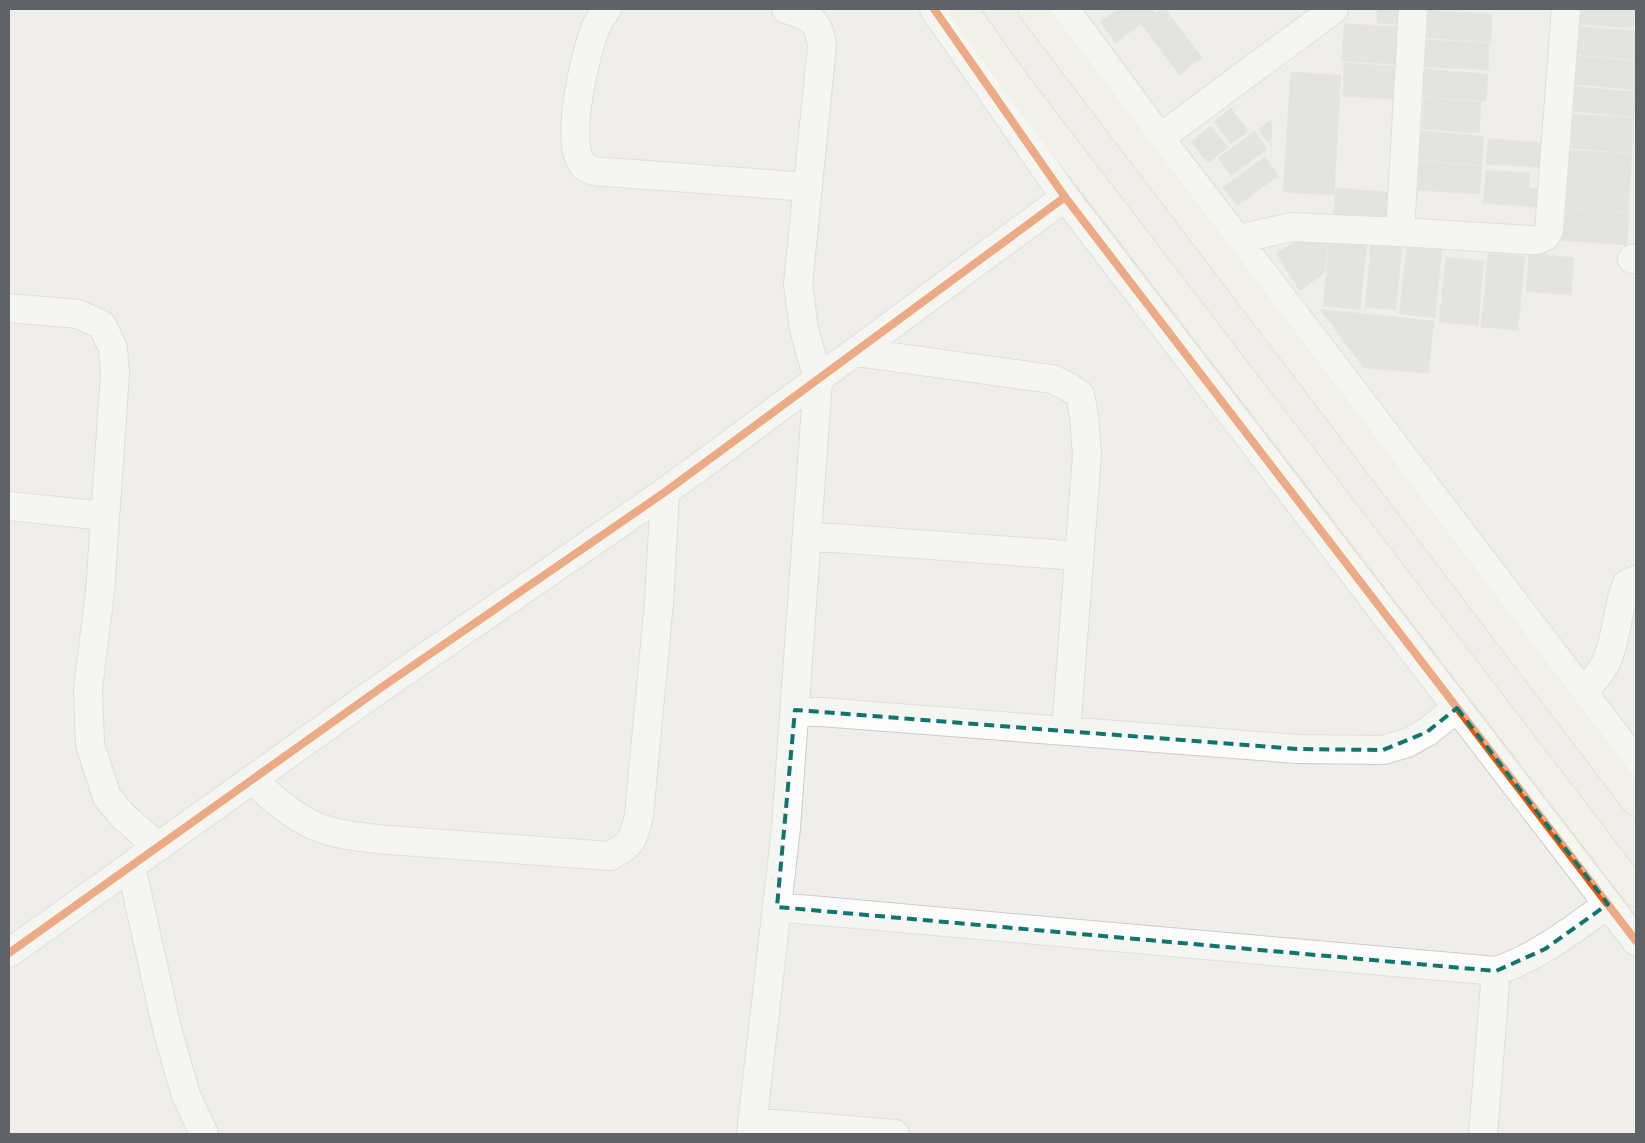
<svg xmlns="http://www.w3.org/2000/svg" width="1645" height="1143" font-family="'Fira Sans',sans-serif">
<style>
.building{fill:#d6d5d3;stroke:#deddd9}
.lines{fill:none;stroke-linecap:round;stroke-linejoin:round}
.minor-casing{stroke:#cbcccc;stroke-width:30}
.major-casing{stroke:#d7ceb8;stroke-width:30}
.minor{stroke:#fdfcfc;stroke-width:28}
.major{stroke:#f4f2e9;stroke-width:28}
.cycleway-casing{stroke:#fff;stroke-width:11}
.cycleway{stroke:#e8590c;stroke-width:8}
.marked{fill:none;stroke:#0f766e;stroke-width:4;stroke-dasharray:10 6;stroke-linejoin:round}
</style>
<rect width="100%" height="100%" fill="#efeeea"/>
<path class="building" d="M1118,9H1152L1155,13L1116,43L1100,22Z
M1162,9H1165L1202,58L1179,75L1141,24Z
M1377,9H1411L1410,25L1377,23Z
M1576,9H1635L1633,28L1575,24Z
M1428,10L1492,14L1491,42L1427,38Z
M1344,24L1409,27L1408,65L1342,61Z
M1573,26L1636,31V60L1570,54Z
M1426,40L1489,43L1488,70L1425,67Z
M1576,56L1636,61V90L1573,84Z
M1344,63L1408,67L1406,100L1343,96Z
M1424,69L1488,74L1486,101L1422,97Z
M1291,72L1341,75L1334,195L1283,192Z
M1571,86L1636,92L1634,117L1569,111Z
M1424,98L1481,102L1479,133L1422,129Z
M1231,108L1248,131L1231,144L1214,122Z
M1572,114L1634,118L1632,153L1569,148Z
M1272,119L1271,146L1258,130Z
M1210,126L1228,147L1208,163L1191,142Z
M1255,131L1267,149L1231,176L1218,158Z
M1420,131L1484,136L1482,165L1418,160Z
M1488,139L1552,143L1550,168L1486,164Z
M1570,150L1632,154L1630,184L1568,180Z
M1265,157L1279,175L1237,206L1223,187Z
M1417,161L1482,166L1480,194L1415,190Z
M1486,170L1530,173L1529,188L1547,189L1545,208L1483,203Z
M1567,180L1630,184L1628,212L1565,208Z
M1336,188L1396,193L1393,230L1332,225Z
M1560,208L1629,213L1627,245L1558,240Z
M1330,238L1367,242L1360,310L1323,306Z
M1298,239L1329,242L1324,273L1300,291L1276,254Z
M1371,242L1402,245L1396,310L1365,307Z
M1407,245L1442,248L1435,318L1399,314Z
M1488,253L1525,256L1518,330L1481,327Z
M1529,253L1574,258L1571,295L1526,291Z
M1446,257L1484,261L1478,326L1439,322Z
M1320,309L1434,321L1428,373L1364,368Z"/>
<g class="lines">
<defs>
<path id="minor" d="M607,9C602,16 596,24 594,32C585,56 563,147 584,166C593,174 611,172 621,173L808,187
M934,9L1065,197L1636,941
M1065,9L1160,138L1636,762
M1160,138L1334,9
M1400,232L1413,9
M1239,239L1291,227L1400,232L1528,240H1537L1546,236L1549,230L1566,9
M1632,259H1636
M9,308L78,314L102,325L113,348L115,373L100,592L88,688L90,745L107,797L123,816L158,847
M856,352L1052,379L1069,387L1080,395L1084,415L1087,455L1066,731
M9,506L105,516
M807,536L1079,556
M1584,692C1591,683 1600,674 1605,664C1618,639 1616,609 1627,584L1636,580
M795,710L1297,749L1383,750L1407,743L1427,732L1457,708
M252,780C273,798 296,820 323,829C344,836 367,838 388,840L610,856C633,844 633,840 639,815L659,602L665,492
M131,866L168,1033L186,1095L204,1134
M777,907L1496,971C1538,957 1572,930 1608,904
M9,953L382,687L665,492L1065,197
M752,1122L895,1134
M751,1134L786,828L818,379L804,329L798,284L822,46C819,20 810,16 786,9
M1483,1134L1496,971"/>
<path id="major" d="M963,9L1014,81L1636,892
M1032,9L1636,802"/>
</defs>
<use href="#minor" class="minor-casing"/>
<use href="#major" class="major-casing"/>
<use href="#minor" class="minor"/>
<use href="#major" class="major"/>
<defs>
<path id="cycleway" d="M934,9L1065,197L1636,941
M9,953L382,687L665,492L1065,197"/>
</defs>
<use href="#cycleway" class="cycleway-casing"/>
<use href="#cycleway" class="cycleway"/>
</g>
<path d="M0 0H1645V1143H0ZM1457,708L1608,904L1545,949L1496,971L777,907L795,710L1297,749L1383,750L1427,732Z" fill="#efeeea" fill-opacity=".55" fill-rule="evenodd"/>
<path class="marked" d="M1457,708L1608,904L1545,949L1496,971L777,907L795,710L1297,749L1383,750L1427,732Z"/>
<rect width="1645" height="1143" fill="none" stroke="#5f6368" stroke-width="20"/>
</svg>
